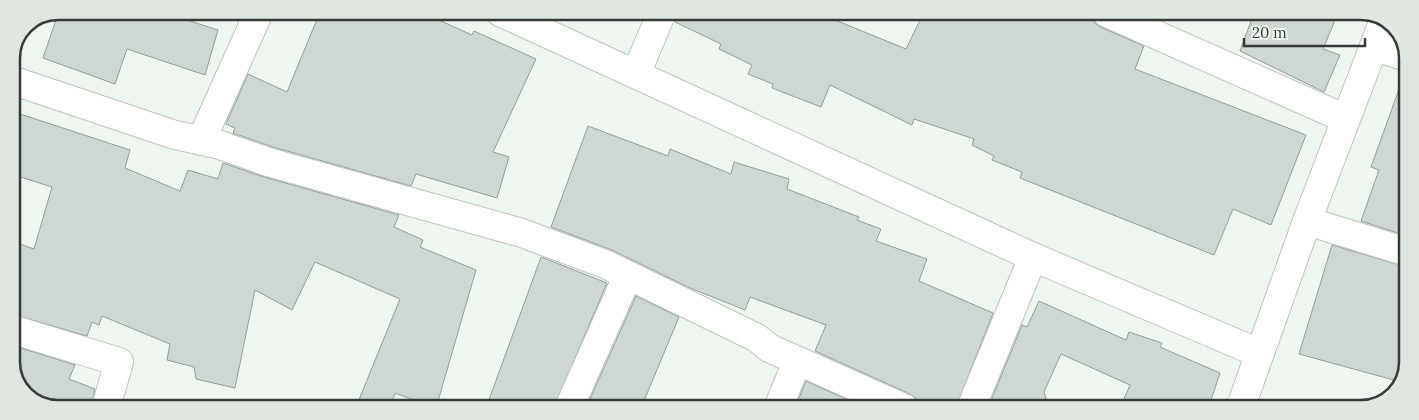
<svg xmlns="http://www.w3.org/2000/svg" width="1419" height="420" font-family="Lora,serif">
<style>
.building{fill:#ced7d4;stroke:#959d9b}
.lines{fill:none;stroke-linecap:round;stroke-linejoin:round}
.minor-casing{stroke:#bec4be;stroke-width:30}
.tertiary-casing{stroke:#bec4be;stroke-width:30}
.minor{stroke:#fff;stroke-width:28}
.tertiary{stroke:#fff;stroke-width:28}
.rim{fill:none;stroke:#373a37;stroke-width:2.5}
</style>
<rect width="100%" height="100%" fill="#eff6ef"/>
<path class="building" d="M59,11H159L218,30L205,75L127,49L115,84L43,58Z
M320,12H421L472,35L474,31L536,59L493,152L509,157L497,198L416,174L411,186L273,147L233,133L235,128L226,124L248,74L287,92Z
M677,12H838L835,20L906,49L924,12L1092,13L1094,22L1100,27L1144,46L1135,69L1306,135L1271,225L1233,209L1214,255L1020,178L1022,172L992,160L994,156L972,145L974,139L914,119L912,125L830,85L821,107L772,88L773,84L748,74L752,65L719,49L721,44L675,22Z
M1254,13H1338L1323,49L1340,55L1324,92L1240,51Z
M1403,78L1408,79L1407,236L1361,221L1379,170L1371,167Z
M11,111L130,150L125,168L180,191L188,170L218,179L223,163L264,177L399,215L394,227L423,240L420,247L476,270L436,408L395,393L389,408L356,407L400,299L315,262L292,310L255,290L235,388L196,379L194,367L167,360L170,344L102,316L99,325L92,322L87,336L11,314V241L34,249L52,187L11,174Z
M588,126L668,156L670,149L731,174L734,162L789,179L787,189L859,217L857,220L881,229L876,241L927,259L919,281L993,313L956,408H919L917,399L910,394L815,351L826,325L750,297L745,310L690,288L612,250L551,227Z
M1332,245L1407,267L1406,374L1401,382L1299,354Z
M541,257L607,283L554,408H486Z
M636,296L679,317L641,408H586Z
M1039,301L1126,340L1129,332L1162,343L1160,347L1220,373L1208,409L1120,408L1130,385L1061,354L1044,392L1049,408H988L1022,325L1027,327Z
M11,345L75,365L69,379L95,389L91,407H46L23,393L11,365Z
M806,381L866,408H795Z"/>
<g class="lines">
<defs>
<path id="minor" d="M1107,13L1346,119
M1374,47L1408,57
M636,74L662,12
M11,80L175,135L217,144L268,162L522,233L605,264L757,338L769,348L904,408
M201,141L259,12
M1307,221L1407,252
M11,329L119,362L106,407
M569,408L627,277
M778,408L797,362
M971,408L1033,257"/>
<path id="tertiary" d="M500,12L1033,257L1259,353
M1240,409L1307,221L1384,20"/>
</defs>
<use href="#minor" class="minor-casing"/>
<use href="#tertiary" class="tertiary-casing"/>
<use href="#minor" class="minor"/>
<use href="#tertiary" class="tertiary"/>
</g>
<path d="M0 0H1419V420H0ZM58 20H1361A38 38 0 0 1 1399 58V362A38 38 0 0 1 1361 400H58A38 38 0 0 1 20 362V58A38 38 0 0 1 58 20Z" fill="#e0e7e0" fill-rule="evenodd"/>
<path class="rim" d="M58 20H1361A38 38 0 0 1 1399 58V362A38 38 0 0 1 1361 400H58A38 38 0 0 1 20 362V58A38 38 0 0 1 58 20Z"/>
<path d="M1244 38v8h121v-8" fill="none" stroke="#373a37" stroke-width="2.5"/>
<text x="1252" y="38" font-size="15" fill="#373a37" stroke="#eff6ef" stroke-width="4" paint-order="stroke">20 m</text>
</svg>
